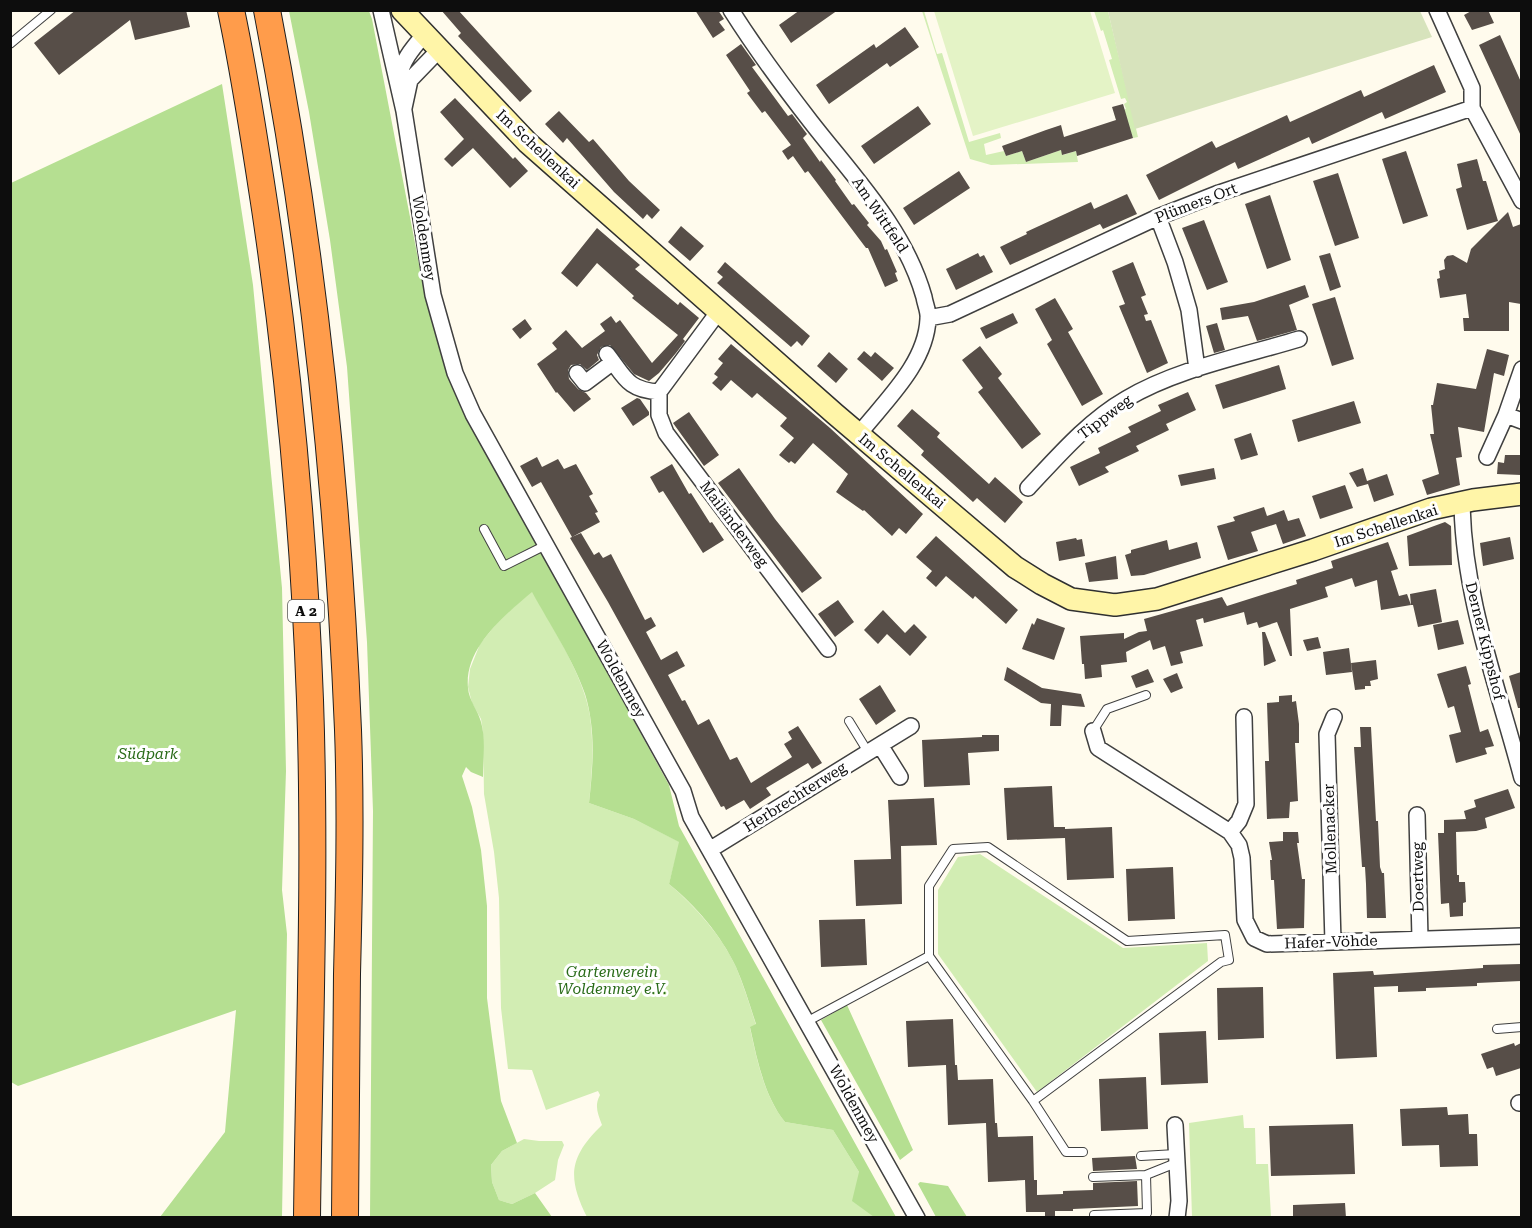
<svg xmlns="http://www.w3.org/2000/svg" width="1532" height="1228" font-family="'Roboto Serif',serif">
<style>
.green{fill:#d2edb3}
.forest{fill:#b5df91}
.cemetery{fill:#d7e3bc}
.pitch{fill:#e4f3c6}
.building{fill:#574e48}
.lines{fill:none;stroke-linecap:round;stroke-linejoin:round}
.lane-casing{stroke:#404040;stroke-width:10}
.street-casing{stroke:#404040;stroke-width:18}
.secondary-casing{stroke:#2f2f2f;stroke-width:24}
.highway-casing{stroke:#1e1e1e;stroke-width:28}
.lane{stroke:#fff;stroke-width:8}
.street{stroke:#fff;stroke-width:15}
.secondary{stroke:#fff5a8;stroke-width:21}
.highway{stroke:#ff9c4b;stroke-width:26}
.labels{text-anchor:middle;stroke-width:6;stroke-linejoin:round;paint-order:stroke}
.shield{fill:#fff;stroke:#565656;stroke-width:1.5}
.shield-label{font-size:14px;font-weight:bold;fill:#0d0d0d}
.street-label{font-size:15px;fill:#0d0d0d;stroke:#fff}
.park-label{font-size:15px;font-style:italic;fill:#296b18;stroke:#fff}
</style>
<rect width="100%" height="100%" fill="#fffbed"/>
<path class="green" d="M922,11H924L937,54L942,53L969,142L1000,133L1001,138L984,144L986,155L1004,151L1006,156L1022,151L1026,162L1061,150L1063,155L1076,151L1078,162L991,165L970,159Z
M1094,11H1108L1138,137L1133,138L1130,129L1120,132L1114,113L1126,109L1124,104L1127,102L1125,98L1121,99L1109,60L1112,59L1103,30L1101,31Z
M532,591C552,627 584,676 590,716C594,745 592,774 589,803L634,819L680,842L669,884C696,907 721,935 736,967C744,986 750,1006 756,1025L750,1028C757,1060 764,1096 785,1122L833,1130L859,1172L874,1217H587C567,1177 569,1157 602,1125C598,1114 594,1106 600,1095L598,1091L546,1110L532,1070L508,1069L501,1008L499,898L494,852L484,794L483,731L481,719L472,703L468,687L470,669L480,644L501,618Z
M980,854L1123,948L1207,943L1208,961L1037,1092L938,954V890L958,857Z
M1243,1115L1244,1128H1255L1256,1164H1268L1271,1217H1192L1189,1123Z
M524,1139L539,1141H562L564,1145L558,1160L555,1180L535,1193L512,1204L499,1200L492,1182L491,1165L502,1151Z"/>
<path class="forest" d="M289,11H369L372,19L425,295L455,373L550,568L669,785L679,826L896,1217H874L852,1201L859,1172L833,1130L785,1122C764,1096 757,1059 750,1027L756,1024C750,1006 744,985 736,967C721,935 696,906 669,884L679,842L634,819L589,803C593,767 596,729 585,694C574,661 549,623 532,592C505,615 464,648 468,688C469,701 478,710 481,722C486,739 483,760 483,777L471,772L466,767L462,776L472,807L481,850L487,906V998L492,1037L501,1101L517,1143L502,1151L491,1165L492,1182L499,1200L512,1204L535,1193L552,1217H370L373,811L367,642L347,367L330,240L309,112Z
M222,84L253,285L282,588L286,771L282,890L287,934L282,1217H160L225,1132L236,1010L18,1086L11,1082V183Z
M847,1005L913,1150L900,1160L821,1020Z
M920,1182L948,1186L967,1217H936L918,1184Z"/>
<path class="cemetery" d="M1108,11H1420L1432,37L1135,129Z"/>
<path class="pitch" d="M934,11H1090L1115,93L973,136Z"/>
<path class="building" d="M76,10H186L190,27L135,40L130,20L59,75L34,43Z
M441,10H458L532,91L520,102L458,36L461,33Z
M695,10H718L724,19L719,22L725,30L713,38Z
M800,10H838L791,43L779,25Z
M1473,10H1488L1494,23L1472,30L1464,15Z
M905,27L919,47L890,67L887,63L829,104L816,85L874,44L876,48Z
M1500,35L1521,82V136L1479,45Z
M741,44L756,65L752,67L788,116L792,114L807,134L803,138L820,162L821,160L836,180L835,181L852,205L854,204L869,223L867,225L881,241L885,250L887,249L897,272L895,273L898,281L885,287L868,248H866L808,171L805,173L793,156L788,160L782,151L791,145L765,111L762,113L747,93L750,91L726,55Z
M1434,65L1446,92L1385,119L1382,112L1312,144L1309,137L1238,169L1235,162L1159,200L1146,175L1212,141L1216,148L1287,115L1290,122L1361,90L1364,97Z
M455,98L513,159L515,157L528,171L510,188L473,148L452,167L444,159L464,139L440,112Z
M1123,104L1133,138L1077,156L1076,151L1062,155L1061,150L1026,162L1022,151L1006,156L1002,146L1046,130L1061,125L1064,137L1116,120L1112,107Z
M918,106L931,124L874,164L861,146Z
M559,111L589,142L593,139L629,181L660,210L652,219L647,214L643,219L614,192L567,138L563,143L545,124Z
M1406,151L1428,216L1403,224L1382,159Z
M1477,159L1483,181H1486L1498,221L1467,230L1456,189L1462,187L1457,164Z
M959,171L970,188L914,225L903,208Z
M1338,173L1359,238L1335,246L1313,181Z
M1127,194L1137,214L1103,229L1100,224L1010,265L1000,247L1027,234L1026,232L1091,202L1094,209Z
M1270,195L1291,260L1267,269L1245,204Z
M1508,212L1513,227L1521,224V304L1509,302V331H1464L1463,318H1469L1466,294L1440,298L1437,279L1440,278L1439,271L1445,269L1444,260L1447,256L1453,255L1467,263L1471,249Z
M1204,220L1228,282L1207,290L1182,228Z
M681,226L704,246L690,261L668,242Z
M597,228L640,265L635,269L678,305L680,302L699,318L683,339L685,341L676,353L659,373L649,381L634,374L610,345L601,347L597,355L599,360L587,370L580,364L571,365L568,370L569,379L578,389L586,393L591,399L574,412L557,392L556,393L537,364L557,349L552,343L566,330L582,348L605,331L600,324L611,316L616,323L620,320L652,363L678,335L632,298L634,296L597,263L577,287L561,273Z
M978,253L980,257L984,255L993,272L956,290L946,269Z
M1330,253L1341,287L1330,291L1319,256Z
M725,262L810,336L802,346L797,341L791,347L717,283L723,277L717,272Z
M1133,262L1146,295L1141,297L1148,314L1144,315L1146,321L1151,320L1168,363L1147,373L1119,306L1125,304L1112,271Z
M1305,285L1309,297L1289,305L1297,330L1257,341L1248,316L1222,320L1220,308L1254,302Z
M1335,297L1354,359L1332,366L1312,304Z
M1055,298L1073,329L1068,332L1103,394L1082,406L1047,344L1052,340L1035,309Z
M1013,313L1018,323L986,339L980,328Z
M525,319L532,329L520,339L512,329Z
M1217,323L1225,350L1214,353L1206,326Z
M731,344L830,428L923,514L906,534L899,528L892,536L864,510L863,511L836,492L848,474L813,443L795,464L791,461L789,463L779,455L794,438L780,426L787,418L757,393L752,398L731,380L721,391L712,383L718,377L714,374L723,363L718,359Z
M980,346L1002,374L998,378L1041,434L1022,449L978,392L983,388L962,360Z
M1487,349L1509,355L1504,376L1494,373L1484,432L1458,427L1462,457L1456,458L1460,485L1427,495L1422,480L1439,474L1430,434H1434L1431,405H1433L1437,383L1476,389Z
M864,351L871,357L875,352L894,368L882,381L857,359Z
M829,352L848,369L836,383L817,366Z
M1279,365L1286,389L1223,409L1215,385Z
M1188,392L1196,410L1166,424L1169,430L1136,446L1139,451L1105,467L1109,472L1079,486L1070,467L1100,453L1098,448L1131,432L1128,427L1161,411L1158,405Z
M637,398L640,399L649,412V415L633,426L621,408Z
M1354,401L1361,423L1298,442L1292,420Z
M912,409L940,433L937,437L989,484L995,477L1023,502L1005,523L977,498L973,502L921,455L924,451L897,426Z
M689,412L719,455L704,466L673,423Z
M1251,433L1258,455L1241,460L1234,439Z
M1505,455H1521V475L1497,474L1498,462L1504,463Z
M537,457L542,467L558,459L564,469L576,464L593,494L589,496L598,512L595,513L600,522L572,537L581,533L594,555L599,552L603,558L611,554L645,620L651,617L656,626L646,632L661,660L677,651L685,666L668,675L682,701L685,700L698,725L709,719L730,760L737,757L751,783L792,757L784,744L792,739L788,732L798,726L822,763L812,769L808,763L766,788L771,795L750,809L744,800L726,810L724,806L721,807L608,602L570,538L572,537L541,482L532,487L520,466Z
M672,464L689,494L691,493L710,523L712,522L724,540L703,553L663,491L659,493L650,477Z
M739,468L775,519L822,578L802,593L718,483Z
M1214,468L1216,479L1181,486L1178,475Z
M1363,468L1367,481L1387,474L1394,495L1374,502L1368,484L1357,487L1349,473Z
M1345,485L1353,508L1320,519L1312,496Z
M1264,507L1267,516L1284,510L1288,521L1299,518L1306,536L1283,544L1276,524L1251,532L1258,551L1228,560L1217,526L1235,521L1233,517Z
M1445,522L1451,526L1452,565L1409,566L1407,536Z
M936,536L1018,610L1006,624L975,596L973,599L946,576L936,587L926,578L932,571L916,557Z
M1510,537L1514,559L1483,566L1480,543Z
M1076,538L1077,540L1082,539L1085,556L1059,561L1056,542Z
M1167,540L1169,550L1197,542L1201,558L1144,575L1131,576L1125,555L1131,553V550Z
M1388,542L1398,569L1391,571L1399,596L1407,594L1411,605L1381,610L1377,580L1355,587L1352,578L1325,587L1328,597L1290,609L1292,656H1290L1277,622L1259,628L1257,622L1247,625L1244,612L1204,623L1203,618L1196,620L1203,646L1180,652L1183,663L1171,666L1165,646L1153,650L1150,640L1126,652L1127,662L1101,665L1102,677L1085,679L1084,664H1082L1080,636L1124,633V639L1139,632L1147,631L1144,619L1222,597L1227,606L1297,584L1296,580L1333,568L1331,561Z
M1116,556L1118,579L1089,582L1085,563Z
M1436,589L1442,622L1418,627L1413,605H1411L1410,594Z
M838,600L854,622L835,637L818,614Z
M883,610L905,633L914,624L927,637L910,656L887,634L878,644L864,630Z
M1037,618L1065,628L1054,660L1022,649L1032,623L1034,625Z
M1458,620L1464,644L1438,650L1433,625Z
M1262,632H1265L1276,661L1264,666Z
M1318,637L1321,648L1307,651L1303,640Z
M1349,648L1352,672L1326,675L1323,652Z
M1376,660L1378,679L1370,681L1371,686H1365V689L1355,690L1351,663Z
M1466,666L1471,684L1468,685L1480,732L1488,729L1494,746L1485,748L1487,754L1456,763L1449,735L1461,732L1454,706L1448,708L1437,674Z
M1007,667L1042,688L1081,694L1085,707L1062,705L1061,726H1050L1051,704L1041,703L1004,680Z
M1148,669L1154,682L1136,688L1131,676Z
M1521,672V708H1518L1509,676Z
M1177,673L1183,688L1171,693L1163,679Z
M880,685L896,711L876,725L859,699Z
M1292,695V702L1296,701L1299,724V743H1295L1298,801L1290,802L1289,818L1267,819L1265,761H1269L1267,703L1279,702V696Z
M1360,727H1371L1376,821H1378L1380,867L1382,873H1384L1386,918H1367L1366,884L1365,867H1362L1354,747H1361Z
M982,735H999V751L968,753L970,785L924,787L922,740L982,737Z
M1052,786L1054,827H1065V829L1112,827L1114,878L1067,880L1065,838L1007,840L1004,788Z
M1508,789L1515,808L1485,818L1487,828L1476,831L1456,832L1457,875H1459V882H1465L1466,902L1463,903V916L1450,917L1449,903L1441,904L1438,833H1444V820L1466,819L1464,811L1476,807L1474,800Z
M934,798L937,845L901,846L902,904L856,906L854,860L891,859L888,800Z
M1283,832H1298L1299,843H1297L1302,879H1305L1304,928L1277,929L1274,880H1271L1270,860H1272L1269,842L1283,841Z
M1173,867L1175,919L1128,921L1126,869Z
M865,919L867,965L821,967L819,920Z
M1521,964V981L1477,983V986L1426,988V991L1398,992V986L1374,987L1377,1057L1336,1059L1333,973L1373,971L1374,975L1483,968V965Z
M1263,987L1264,1038L1218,1040L1217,988Z
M953,1019L955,1065H948H957L958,1080L993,1079L995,1123H997L998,1137L1033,1136L1034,1180H1028H1037V1195L1063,1194V1191L1093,1190V1183L1137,1181L1138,1206L1073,1209V1211H1055V1218H1045V1212H1026L1025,1180L988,1182L986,1123L948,1125L946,1065L908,1067L906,1021Z
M1206,1031L1208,1083L1161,1085L1159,1033Z
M1514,1043L1515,1046L1521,1043V1068L1496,1076L1493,1067L1487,1069L1481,1054Z
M1146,1077L1148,1129L1101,1131L1099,1079Z
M1447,1107L1448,1115L1468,1114L1469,1134H1477L1478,1166L1440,1167L1439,1145L1402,1146L1400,1109Z
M1353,1124L1355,1174L1271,1176L1269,1126Z
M1135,1156L1137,1169L1093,1171L1092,1158Z
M1345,1203L1346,1218H1293V1205Z"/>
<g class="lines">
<defs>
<path id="lane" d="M10,44L51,10
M484,529L504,566L546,545
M849,721L868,752
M1093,731L1107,709L1146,695
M929,956V886L953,849L988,847L1127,941L1225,935L1229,960L1221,962L1033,1101L1066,1152H1083
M808,1021L929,956L1033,1101
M1497,1029L1522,1027
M1141,1156L1176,1154
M1146,1175L1176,1163
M1093,1177L1146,1175L1147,1213L1094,1215"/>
<path id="street" d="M381,10L404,111L433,295L455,373L473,414L683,791L691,817L917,1218
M731,10C755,48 783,86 811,122C853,176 905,229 924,297C925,304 929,312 928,319C926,364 885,401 859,434
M1437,10L1472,88V108L1522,201
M398,80C402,61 411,50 424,35
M404,108L410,80L438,51
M1158,217L1175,262L1189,310L1197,369
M719,311L659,392V415L666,433L828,649
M928,318L950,314L1158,217L1219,193L1472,108
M607,354C625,377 627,390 659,392
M577,373L585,383L613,362
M1506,415L1522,421
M1487,457L1506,415L1522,369
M1028,488C1058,456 1088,421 1126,399C1176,369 1243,356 1299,339
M1462,502C1463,596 1498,687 1522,778
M1093,731L1098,748L1230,832L1239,845L1242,858L1245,920L1254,938L1267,944L1522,936
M900,777L880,745L911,726
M1417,815L1420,939
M1230,832L1239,821L1246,804L1244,717
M711,849L880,745
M1333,942L1327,734L1334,717
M1519,1103H1522
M1175,1125L1179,1201L1177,1218"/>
<path id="secondary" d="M402,10L528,143L835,414L1015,567L1042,584L1071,599L1115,605L1157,599L1313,550L1431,509L1473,500L1522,494"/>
<path id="highway" d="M231,10C245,76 255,143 265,209C289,371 304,535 310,700C316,872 309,1045 307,1218
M267,10C313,248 338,488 348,730C351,811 349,893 347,974C346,1055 346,1136 345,1218"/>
</defs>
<use href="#lane" class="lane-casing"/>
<use href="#street" class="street-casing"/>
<use href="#secondary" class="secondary-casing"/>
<use href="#highway" class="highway-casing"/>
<use href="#lane" class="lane"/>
<use href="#street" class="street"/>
<use href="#secondary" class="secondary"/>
<use href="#highway" class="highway"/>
</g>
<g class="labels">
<rect class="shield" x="288" y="600" width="36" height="22" rx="4.5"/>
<g class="shield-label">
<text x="306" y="616">A 2</text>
</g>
<g class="street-label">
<text transform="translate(538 149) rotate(43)" y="5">Im Schellenkai</text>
<text transform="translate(1196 203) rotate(-21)" y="5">Plümers Ort</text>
<text transform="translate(880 215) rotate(56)" y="5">Am Wittfeld</text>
<text transform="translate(424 238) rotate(81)" y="5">Woldenmey</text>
<text transform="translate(1105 417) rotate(-37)" y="5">Tippweg</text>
<text transform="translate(902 471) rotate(40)" y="5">Im Schellenkai</text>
<text transform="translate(734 524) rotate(53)" y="5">Mailänderweg</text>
<text transform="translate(1386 526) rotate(-18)" y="5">Im Schellenkai</text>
<text transform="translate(1485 641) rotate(76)" y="5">Derner Kippshof</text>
<text transform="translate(621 679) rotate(61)" y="5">Woldenmey</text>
<text transform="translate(795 797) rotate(-32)" y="5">Herbrechterweg</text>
<text transform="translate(1330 829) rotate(-92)" y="5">Mollenacker</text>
<text transform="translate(1418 877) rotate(-91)" y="5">Doertweg</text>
<text transform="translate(1331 942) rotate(-2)" y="5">Hafer-Vöhde</text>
<text transform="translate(854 1104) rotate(61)" y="5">Woldenmey</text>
</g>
<g class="park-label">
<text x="148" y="759">Südpark</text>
<text x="612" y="977">Gartenverein<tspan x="612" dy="17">Woldenmey e.V.</tspan></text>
</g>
</g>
<rect width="1532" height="1228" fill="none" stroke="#0d0d0d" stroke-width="24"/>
</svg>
